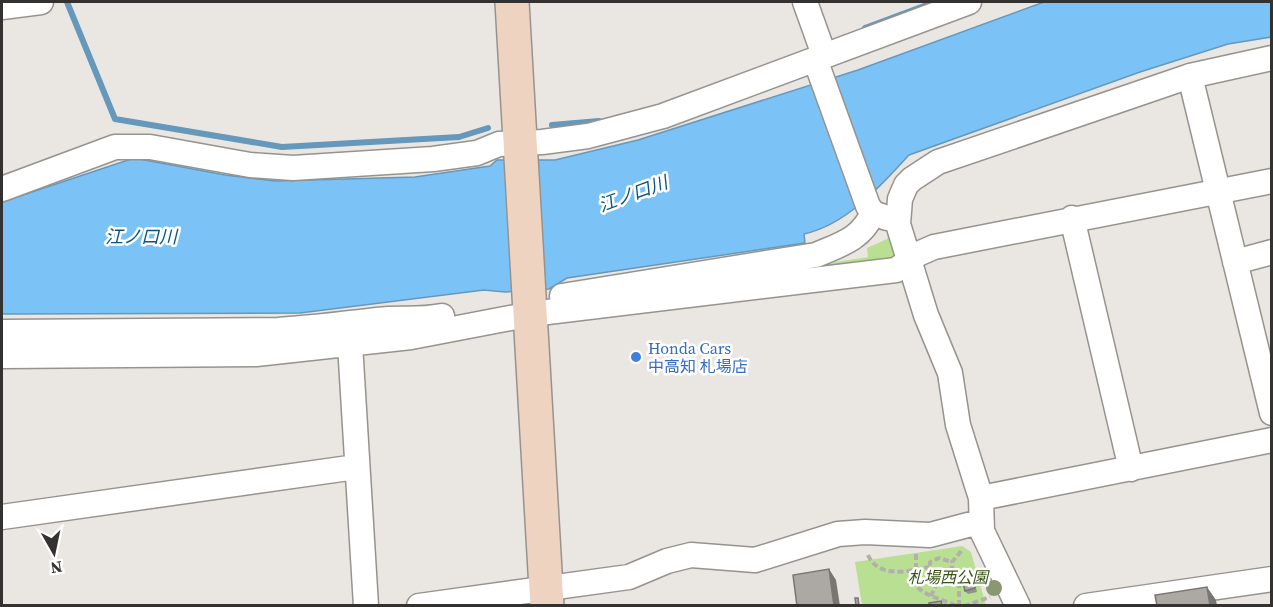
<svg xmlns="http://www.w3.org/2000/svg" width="1273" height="607" font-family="'Source Serif 4','Noto Sans JP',serif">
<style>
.green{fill:#b9e092}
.water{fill:#7bc3f6;stroke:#6598bb;stroke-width:1.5}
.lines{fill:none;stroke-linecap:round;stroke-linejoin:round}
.stream{stroke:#6598bb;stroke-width:6}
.street-casing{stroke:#96938f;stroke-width:27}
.secondary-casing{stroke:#96938f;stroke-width:36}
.path{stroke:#b2afac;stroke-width:4;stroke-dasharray:6 3;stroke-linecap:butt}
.street{stroke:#fff;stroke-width:24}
.secondary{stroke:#eed3c1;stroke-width:33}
.tree{fill:#899772}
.wall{fill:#94918d}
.shaded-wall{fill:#787673}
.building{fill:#aca9a4;stroke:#787673;stroke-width:1.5}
.shop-dot{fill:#3f7fe0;stroke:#fff;stroke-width:2}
.labels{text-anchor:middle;stroke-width:5;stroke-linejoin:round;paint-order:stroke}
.shop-label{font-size:16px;fill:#366cbe;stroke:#fff;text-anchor:start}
.park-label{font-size:16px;font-style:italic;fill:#395516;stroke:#fff}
.water-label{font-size:18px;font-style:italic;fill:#09557e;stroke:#fff}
</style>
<rect width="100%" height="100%" fill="#eae7e3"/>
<path class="green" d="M888,236L892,237L895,254L892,260L806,272L809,266L868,257L867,248L887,239Z
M962,546L971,552L986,605H862L855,562Z"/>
<path class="water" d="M1044,2H1271V37L1228,44L1140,72L909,155C881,186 846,225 804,234L805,243L567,278L549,289L505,292L484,290L300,313L2,314V202L134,158L225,175L275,181L415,177L490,166L497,160H555L638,140L858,70Z"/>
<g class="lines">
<path class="stream" d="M67,2L115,119L282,147L459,137L488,128
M865,28L935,2
M552,125L599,121"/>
<defs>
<path id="street" d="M805,2L824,55
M2,7L41,2
M815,59L868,206L873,213L887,218
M1190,76L1272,413
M2,189L115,147H150L250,165L293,168L433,159L477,153L499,144L542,142L588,136L663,116L969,2
M1072,218L1131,469
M1235,262L1272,252
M562,296L816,255C842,244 861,239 873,213
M2,332L278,330C311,328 344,324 377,320C400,317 417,321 442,316
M350,344L366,606
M2,356L256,354L411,337L531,314L896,270L918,254L934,247L1272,181
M981,498L1272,440
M2,517L356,467
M419,606L629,577L667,561L691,555L755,560L838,534L865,532L930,535L979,522
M1018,606L982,531L981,498L958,425L950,373L926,315L898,224L900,199L906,185L912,179L938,162L1190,76L1272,58
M1086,606L1272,579"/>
<path id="secondary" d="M512,2L547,606"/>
</defs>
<use href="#street" class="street-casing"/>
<use href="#secondary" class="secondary-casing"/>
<path class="path" d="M916,554V570L912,578C917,595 942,599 957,606
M868,555C878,578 907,572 929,567
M939,579L930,573V562L939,558L952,562
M931,596L939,579L952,571
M959,606V584L952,571V562L963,549
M964,606L990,597"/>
<use href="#street" class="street"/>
<use href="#secondary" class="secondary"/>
</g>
<circle class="tree" cx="994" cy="588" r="8"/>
<path class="wall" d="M975,583L977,592L968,594L965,591Z"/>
<path class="shaded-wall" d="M829,569L836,580L840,606H834Z
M1207,587L1216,600L1217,606H1210Z"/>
<path class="building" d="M829,569L834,606H797L793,575Z
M972,579L975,588L965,591L963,583Z
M1207,587L1210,606H1157L1155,595Z
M855,598H858L859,606H856Z
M941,601L942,606H929V603Z"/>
<circle class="shop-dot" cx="636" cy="357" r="6"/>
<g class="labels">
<g class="shop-label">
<text x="648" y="354">Honda Cars<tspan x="648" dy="18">中高知 札場店</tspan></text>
</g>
<g class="park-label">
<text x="948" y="583">札場西公園</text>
</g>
<g class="water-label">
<text transform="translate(633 194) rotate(-20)" y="6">江ノ口川</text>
<text x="141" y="243">江ノ口川</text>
</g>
</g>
<rect width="1273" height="607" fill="none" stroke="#333230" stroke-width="6"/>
<g transform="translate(54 553) rotate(171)" stroke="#ffffff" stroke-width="4.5" paint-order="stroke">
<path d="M0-4.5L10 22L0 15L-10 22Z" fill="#333230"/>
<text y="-9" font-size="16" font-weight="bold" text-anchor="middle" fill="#333230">N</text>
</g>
</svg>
